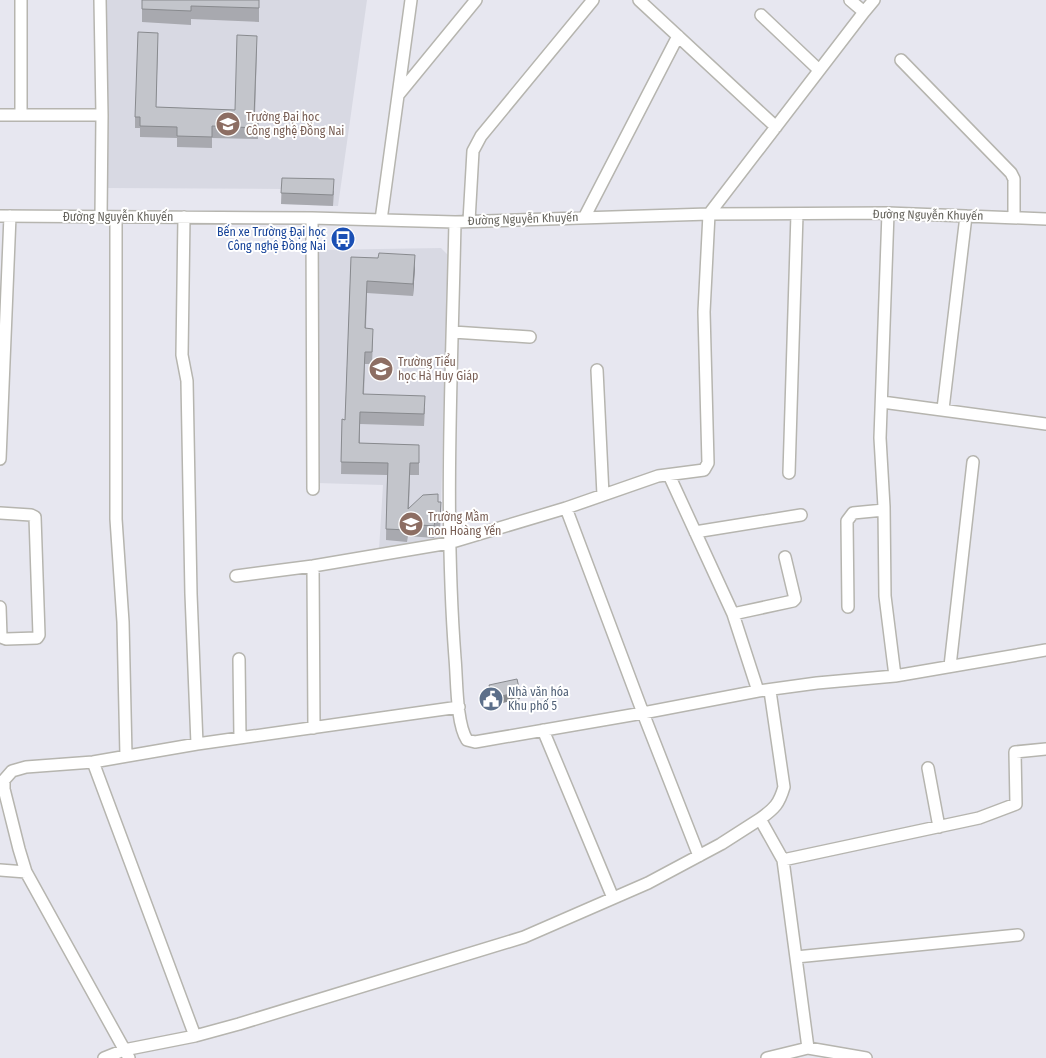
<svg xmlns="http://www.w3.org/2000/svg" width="1046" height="1058" font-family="'Fira Sans Condensed',sans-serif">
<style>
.education{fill:#d8d9e3}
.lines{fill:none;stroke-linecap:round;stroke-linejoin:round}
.minor-casing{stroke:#b6b5af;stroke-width:14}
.minor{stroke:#fff;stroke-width:11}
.wall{fill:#a8a9af}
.shaded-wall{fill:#888a8e}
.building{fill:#c3c5cb;stroke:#888a8e}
.labels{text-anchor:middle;stroke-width:4;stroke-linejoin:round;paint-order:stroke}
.education-label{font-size:12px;fill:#785e54;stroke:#fff;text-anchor:start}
.street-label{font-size:12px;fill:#67655e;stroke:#fff}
.transit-label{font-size:12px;fill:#164399;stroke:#fff;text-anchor:end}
.service-label{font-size:12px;fill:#4e5e75;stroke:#fff;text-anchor:start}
</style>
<rect width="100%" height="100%" fill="#e7e7f0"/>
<path class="education" d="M104,0H367L338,206L281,204L282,189L105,188Z
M441,248L448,255L440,540L379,550L383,485L317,483L318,250Z"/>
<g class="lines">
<defs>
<path id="minor" d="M100,0L102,115L101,217
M639,0L776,127
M850,0L864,12
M761,15L819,70
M901,60L1011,173L1014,179V217
M399,94L476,0
M0,115H102
M21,115V0
M888,213L880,438L884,507L885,596L895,676
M0,216L312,218L455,222L709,214L888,213L1046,219
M585,216L678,36
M116,217V519L123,622L126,756
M184,217L182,355L187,381L191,594L197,744
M312,218L313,489
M381,220L411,0
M469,221L473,151L481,136L593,0
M455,222C452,367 444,513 455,658C457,679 456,723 467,740L475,742L643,713L758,691L817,683L895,676L1046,650
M453,332L530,337
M597,370L603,495
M882,402L1046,424
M943,409L966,216
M0,459L10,216
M789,473L797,214
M669,475L733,614L758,691
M566,508L643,713L699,856
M0,513L31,515L35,517L39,635L37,638L6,639L1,637L0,607
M695,532L801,515
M313,566L314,728
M236,576L313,566L449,543L566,508L658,476L704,470L708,463L704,312L709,214L864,12L874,0
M848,607L847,521L853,513L884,510
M733,614L793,601L795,599L785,557
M239,659L240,738
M950,666L973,462
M543,730L613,898
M93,762L195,1036
M928,768L939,827
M760,819C775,808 779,804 784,787L770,691
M783,860L808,1048
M0,870L26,872
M796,957L1018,935
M104,1058L124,1050L195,1036L239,1024L524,937L648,883L721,844L760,819L783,860L979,818L1016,804L1015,752L1046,749
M129,1058L26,872L19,849L4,789V780L12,771L26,767L93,762L197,744L459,707
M767,1058L808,1048L866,1058"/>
</defs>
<use href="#minor" class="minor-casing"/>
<use href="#minor" class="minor"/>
</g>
<path class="wall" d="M142,0H259V22L191,19V25L142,22Z
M158,44L156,107L235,110L257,47L255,117H258V139L212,138V148L177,147V138L140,137V128H135V117Z
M282,178L334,191L333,206L281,204Z
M351,257L415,267L413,296L367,293L366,328L373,341L372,364H365L364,394L425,408L424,426L360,424V443L419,445V475H410L409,508L441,502L440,534L435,533L434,538L408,536L407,542L386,540L387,475L341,474L342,419L345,420Z
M489,685L520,699L492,705L489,693Z"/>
<path class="shaded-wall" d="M415,255V267L413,296V284Z
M520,692V699L492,705V698Z"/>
<path class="building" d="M142,0H259V8L191,6V11L142,9Z
M138,32L158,33L156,107L235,110L237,35L257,36L254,117H258V128L212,126V137L177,136V127L140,126V117H135Z
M282,178L334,179L333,195L281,193Z
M379,253L415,255L413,284L367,281L365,328L373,329L372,352H365L363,394L425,396L424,414L360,412L359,443L419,445V463H410L408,509L423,495L438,494V502H441L440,522L435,521L434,526L408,524L407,530L386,529L388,463L341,462L342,419L345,420L351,257L378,258Z
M517,679L520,692L492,698L489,685Z"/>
<defs>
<symbol id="university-disc" viewBox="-11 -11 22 22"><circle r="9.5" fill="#8d6e63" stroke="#fff"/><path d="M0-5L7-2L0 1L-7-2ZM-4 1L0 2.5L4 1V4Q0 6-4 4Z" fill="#fff"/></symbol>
<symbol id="bus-disc" viewBox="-11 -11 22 22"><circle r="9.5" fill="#1a4fb4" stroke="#fff"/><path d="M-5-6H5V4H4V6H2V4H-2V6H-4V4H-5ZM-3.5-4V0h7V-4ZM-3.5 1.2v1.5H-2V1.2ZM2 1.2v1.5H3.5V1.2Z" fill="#fff"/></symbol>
<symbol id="school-disc" viewBox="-11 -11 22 22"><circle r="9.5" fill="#8d6e63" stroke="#fff"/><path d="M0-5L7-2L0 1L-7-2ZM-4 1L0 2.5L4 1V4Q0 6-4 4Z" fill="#fff"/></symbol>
<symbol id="civic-disc" viewBox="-11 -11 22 22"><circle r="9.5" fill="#5c6f8a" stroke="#fff"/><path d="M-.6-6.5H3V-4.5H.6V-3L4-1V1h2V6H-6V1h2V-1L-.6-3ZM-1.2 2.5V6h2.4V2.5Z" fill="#fff"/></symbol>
</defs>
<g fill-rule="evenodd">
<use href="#university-disc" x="214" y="110" width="28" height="28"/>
<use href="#bus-disc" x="329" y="225" width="28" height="28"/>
<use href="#school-disc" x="367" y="355" width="28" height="28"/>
<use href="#school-disc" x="397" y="510" width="28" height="28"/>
<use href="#civic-disc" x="477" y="685" width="28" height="28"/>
</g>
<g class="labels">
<g class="education-label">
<text x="246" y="121">Trường Đại học<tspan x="246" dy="14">Công nghệ Đồng Nai</tspan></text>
<text x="398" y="366">Trường Tiểu<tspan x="398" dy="14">học Hà Huy Giáp</tspan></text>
<text x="428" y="521">Trường Mầm<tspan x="428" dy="14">non Hoàng Yến</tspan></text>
</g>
<g class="street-label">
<text transform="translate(928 215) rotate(1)" y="4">Đường Nguyễn Khuyến</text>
<text x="118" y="221">Đường Nguyễn Khuyến</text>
<text transform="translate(523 219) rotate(-2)" y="4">Đường Nguyễn Khuyến</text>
</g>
<g class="transit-label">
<text x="326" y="236">Bến xe Trường Đại học<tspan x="326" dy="14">Công nghệ Đồng Nai</tspan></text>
</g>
<g class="service-label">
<text x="508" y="696">Nhà văn hóa<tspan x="508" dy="14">Khu phố 5</tspan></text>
</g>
</g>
</svg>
